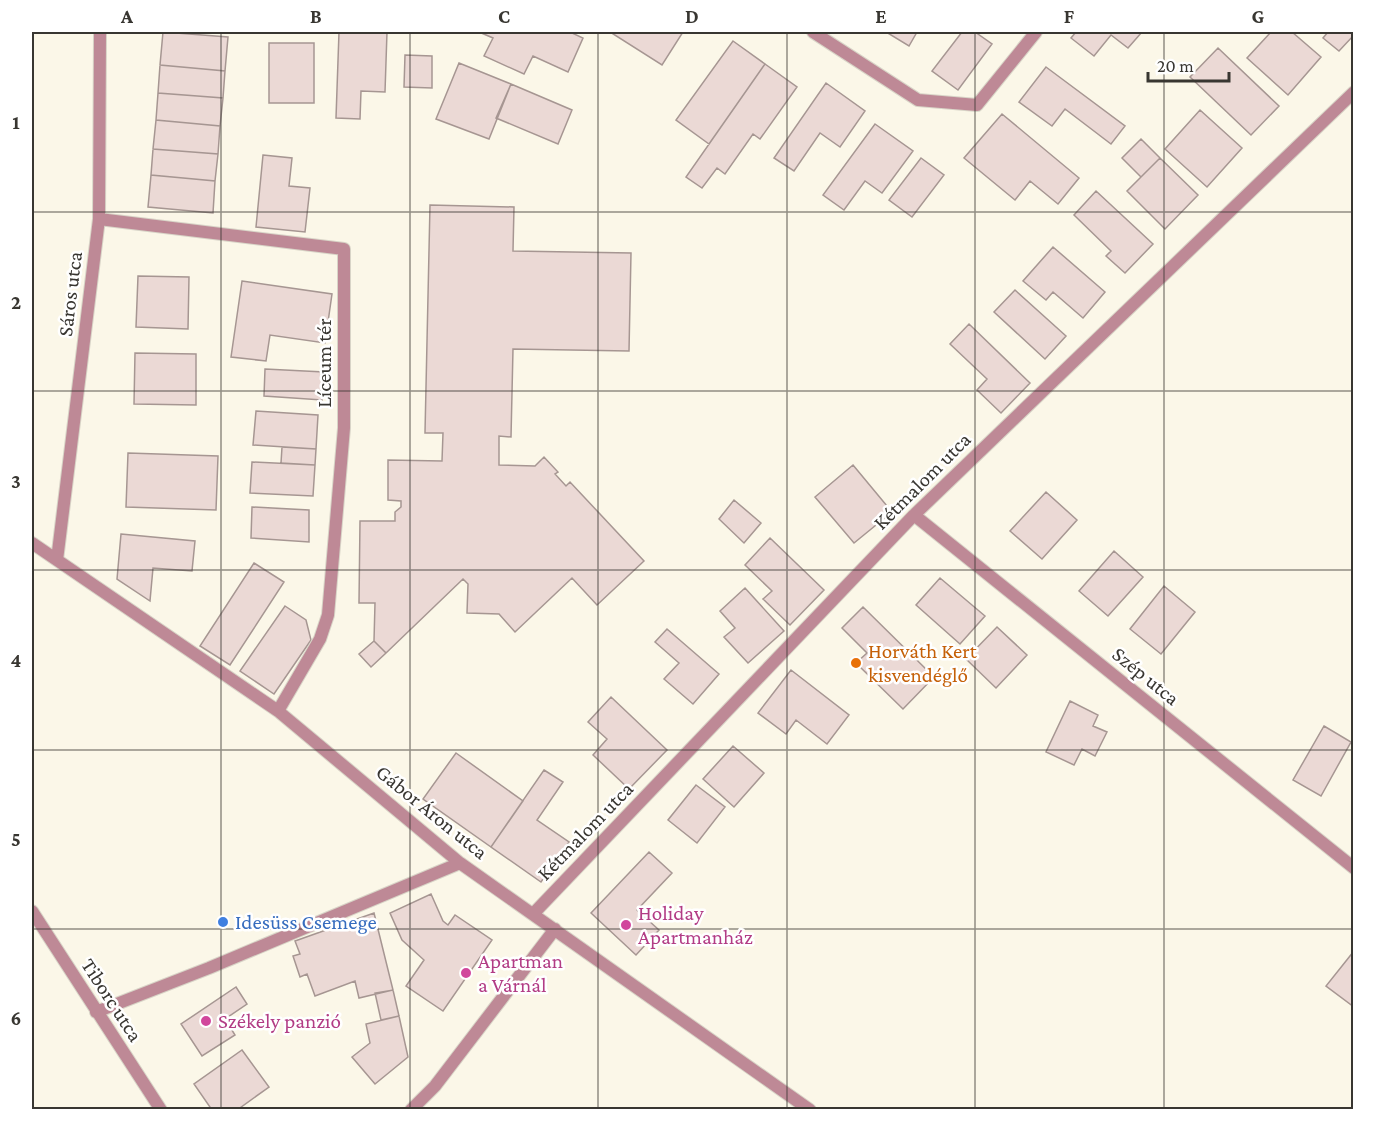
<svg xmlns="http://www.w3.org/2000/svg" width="1385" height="1141" font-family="'Crimson Pro',serif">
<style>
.building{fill:#ebd9d5;stroke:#a69692;stroke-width:1.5}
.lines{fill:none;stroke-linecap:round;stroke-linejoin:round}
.street-casing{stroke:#d8d4c7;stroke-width:14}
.street{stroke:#be8996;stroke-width:12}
.grid{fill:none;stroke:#383631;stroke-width:1.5;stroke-opacity:0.55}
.food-dot{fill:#e8710a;stroke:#fff;stroke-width:2}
.shop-dot{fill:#3f7fe0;stroke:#fff;stroke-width:2}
.hotel-dot{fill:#d1479c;stroke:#fff;stroke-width:2}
.labels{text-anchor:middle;stroke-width:5;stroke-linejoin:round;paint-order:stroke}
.street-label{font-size:21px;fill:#383631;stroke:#fff}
.food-label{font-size:21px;fill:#c56008;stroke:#fff;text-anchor:start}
.hotel-label{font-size:21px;fill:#b23c85;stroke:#fff;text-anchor:start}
.shop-label{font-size:21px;fill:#366cbe;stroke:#fff;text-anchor:start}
.neatline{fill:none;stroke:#383631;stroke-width:2}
.grid-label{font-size:20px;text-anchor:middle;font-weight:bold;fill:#383631}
</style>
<rect width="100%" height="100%" fill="#fbf7e8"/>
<path class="building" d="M163,32L228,37L225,71L160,65Z
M339,32H387L385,92L361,91L360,119L336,118Z
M479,32H570L583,38L568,72L533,56L524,74L484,56L493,38Z
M610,32H683L662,65Z
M886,32H917L909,46Z
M962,32H975L992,44L958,90L932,71Z
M1076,32H1142L1128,48L1111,35L1094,56L1071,38Z
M1271,32H1292L1321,57L1288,95L1247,58Z
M1328,32H1354V35L1339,51L1323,38Z
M733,41L765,64L709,144L676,120Z
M269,43H314V103H269Z
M1218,48L1279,106L1251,135L1190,77Z
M405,55L432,56V88L404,87Z
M459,63L511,84L489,139L436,119Z
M765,64L797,87L760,139L753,134L725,174L717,168L702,188L686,177Z
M160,65L225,71L223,98L158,93Z
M1046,67L1125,126L1111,144L1065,109L1052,126L1019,102Z
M826,83L865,111L840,147L820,133L794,171L774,158Z
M511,84L572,110L558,144L496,118Z
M158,93L223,98L220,126L156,120Z
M1200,110L1242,148L1207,187L1165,149Z
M1002,114L1079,178L1058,204L1030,181L1015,200L964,158Z
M156,120L220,126L218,154L153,149Z
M875,124L913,151L882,193L865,181L844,210L823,195Z
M1141,139L1160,158L1141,177L1122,158Z
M153,149L218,154L215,181L151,175Z
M263,155L292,158L289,186L310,188L305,232L256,227Z
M921,158L944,175L912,217L889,200Z
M1160,158L1198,195L1165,229L1127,191Z
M151,175L215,181L213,213L148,207Z
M1096,191L1153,244L1125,273L1106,256L1111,251L1074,215Z
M430,205L514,207L513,251L631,253L629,351L513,349L511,437L499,436V465L535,466L544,457L558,472L555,474L566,486L570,482L644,561L597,605L572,578L515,632L499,614L467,613L468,584L463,579L386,653L374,641L375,603H359L360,521H395V512L401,507V501L388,500V460L442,461L443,433H425Z
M1053,247L1105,292L1083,318L1053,292L1046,300L1023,281Z
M138,276L189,277L188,329L136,327Z
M242,281L332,294L325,343L270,335L266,361L231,357Z
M1015,290L1066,336L1045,359L994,312Z
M969,324L1030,383L1001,413L977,390L987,379L950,344Z
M135,353L196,354V405L134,404Z
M265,369L324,372L322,400L264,396Z
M256,411L318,415L316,449L253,445Z
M282,447L316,449L315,465L281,463Z
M128,453L218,456L216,510L126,507Z
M252,462L315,465L313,496L250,493Z
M853,465L892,512L854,543L815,497Z
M1046,492L1077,520L1042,559L1010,531Z
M734,500L761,523L744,543L719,519Z
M252,507L309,510V542L251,538Z
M121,534L195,541L192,571L153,568L150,601L117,579Z
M770,538L824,590L790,625L763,599L772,591L745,565Z
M1114,551L1143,577L1108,616L1079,591Z
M254,563L284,582L230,665L200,646Z
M940,578L985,616L960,644L916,605Z
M1164,586L1195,612L1161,654L1130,629Z
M745,588L784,631L748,663L724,637L735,628L720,611Z
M285,606L306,620L311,640L274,694L240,671Z
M863,607L934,677L903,709L856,663L867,653L842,628Z
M997,627L1027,655L996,688L966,659Z
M667,629L719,674L693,704L664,679L679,663L655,642Z
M374,641L386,653L371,667L359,654Z
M791,670L849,715L827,744L796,720L786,734L758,713Z
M611,697L667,750L629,789L593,755L607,739L588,722Z
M1070,701L1098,715L1093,726L1107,732L1095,756L1082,749L1074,765L1046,752Z
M1324,726L1351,742L1321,796L1293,780Z
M733,746L764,773L734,807L703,779Z
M456,753L523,801L491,847L423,799Z
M544,770L563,782L537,820L569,842L541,882L491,847Z
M696,785L725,807L697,843L668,820Z
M649,852L672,873L637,910L659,930L636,955L591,913Z
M431,894L443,921L448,925L455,915L492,940L443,1011L406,986L424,960L402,940L390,913Z
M374,913L393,990L359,998L355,981L315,996L307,974L300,977L293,956L300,954L295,941Z
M1354,951V1007L1326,986Z
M236,987L247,1004L225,1019L235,1035L202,1056L181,1024Z
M393,990L399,1016L381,1020L375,993Z
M399,1016L408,1057L375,1084L352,1057L370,1043L366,1024Z
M242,1050L269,1087L237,1110H212L194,1084Z"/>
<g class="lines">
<defs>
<path id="street" d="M813,32L918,100L977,105L1036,32
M99,219L344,249V428L328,615L320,639L278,711
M914,515L1354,868
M32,543L278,711L460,863L810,1110
M57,560L99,219L100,32
M32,911L161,1110
M534,913L914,515L1354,92
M96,1012L209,968L460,863
M411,1110L435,1086L555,929"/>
</defs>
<use href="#street" class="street-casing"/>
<use href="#street" class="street"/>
</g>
<path class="grid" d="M221,32V1110M410,32V1110M598,32V1110M787,32V1110M975,32V1110M1164,32V1110M32,212H1354M32,391H1354M32,570H1354M32,750H1354M32,929H1354"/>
<circle class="food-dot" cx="856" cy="663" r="6"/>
<circle class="shop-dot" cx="223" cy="922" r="6"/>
<g class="hotel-dot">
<circle cx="626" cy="925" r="6"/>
<circle cx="466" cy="973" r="6"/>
<circle cx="206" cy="1021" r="6"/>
</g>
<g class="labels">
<g class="street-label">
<text transform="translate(70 294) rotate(-83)" y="7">Sáros utca</text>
<text transform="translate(324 363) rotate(-90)" y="7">Líceum tér</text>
<text transform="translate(922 481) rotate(-45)" y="7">Kétmalom utca</text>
<text transform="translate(1146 676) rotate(39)" y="7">Szép utca</text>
<text transform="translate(432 812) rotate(39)" y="7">Gábor Áron utca</text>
<text transform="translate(585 831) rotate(-46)" y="7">Kétmalom utca</text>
<text transform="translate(112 1000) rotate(57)" y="7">Tiborc utca</text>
</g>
<g class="food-label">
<text x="868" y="658">Horváth Kert<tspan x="868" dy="24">kisvendéglő</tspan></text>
</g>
<g class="hotel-label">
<text x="638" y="920">Holiday<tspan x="638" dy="24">Apartmanház</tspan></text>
<text x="478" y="968">Apartman<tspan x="478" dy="24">a Várnál</tspan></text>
<text x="218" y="1028">Székely panzió</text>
</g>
<g class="shop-label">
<text x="235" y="929">Idesüss Csemege</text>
</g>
</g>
<rect width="1385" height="1141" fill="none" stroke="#ffffff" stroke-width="66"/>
<path d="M1148 72v9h81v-9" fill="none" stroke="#383631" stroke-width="3"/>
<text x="1157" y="72" font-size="18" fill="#383631" stroke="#ffffff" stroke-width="4.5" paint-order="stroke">20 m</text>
<rect x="33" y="33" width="1319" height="1075" class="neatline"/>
<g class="grid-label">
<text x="127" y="23">A</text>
<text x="316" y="23">B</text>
<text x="504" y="23">C</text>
<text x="692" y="23">D</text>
<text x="881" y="23">E</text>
<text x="1069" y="23">F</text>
<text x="1258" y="23">G</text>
<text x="16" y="129">1</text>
<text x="16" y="309">2</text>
<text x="16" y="488">3</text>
<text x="16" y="667">4</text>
<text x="16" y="846">5</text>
<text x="16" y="1025">6</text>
</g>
</svg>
